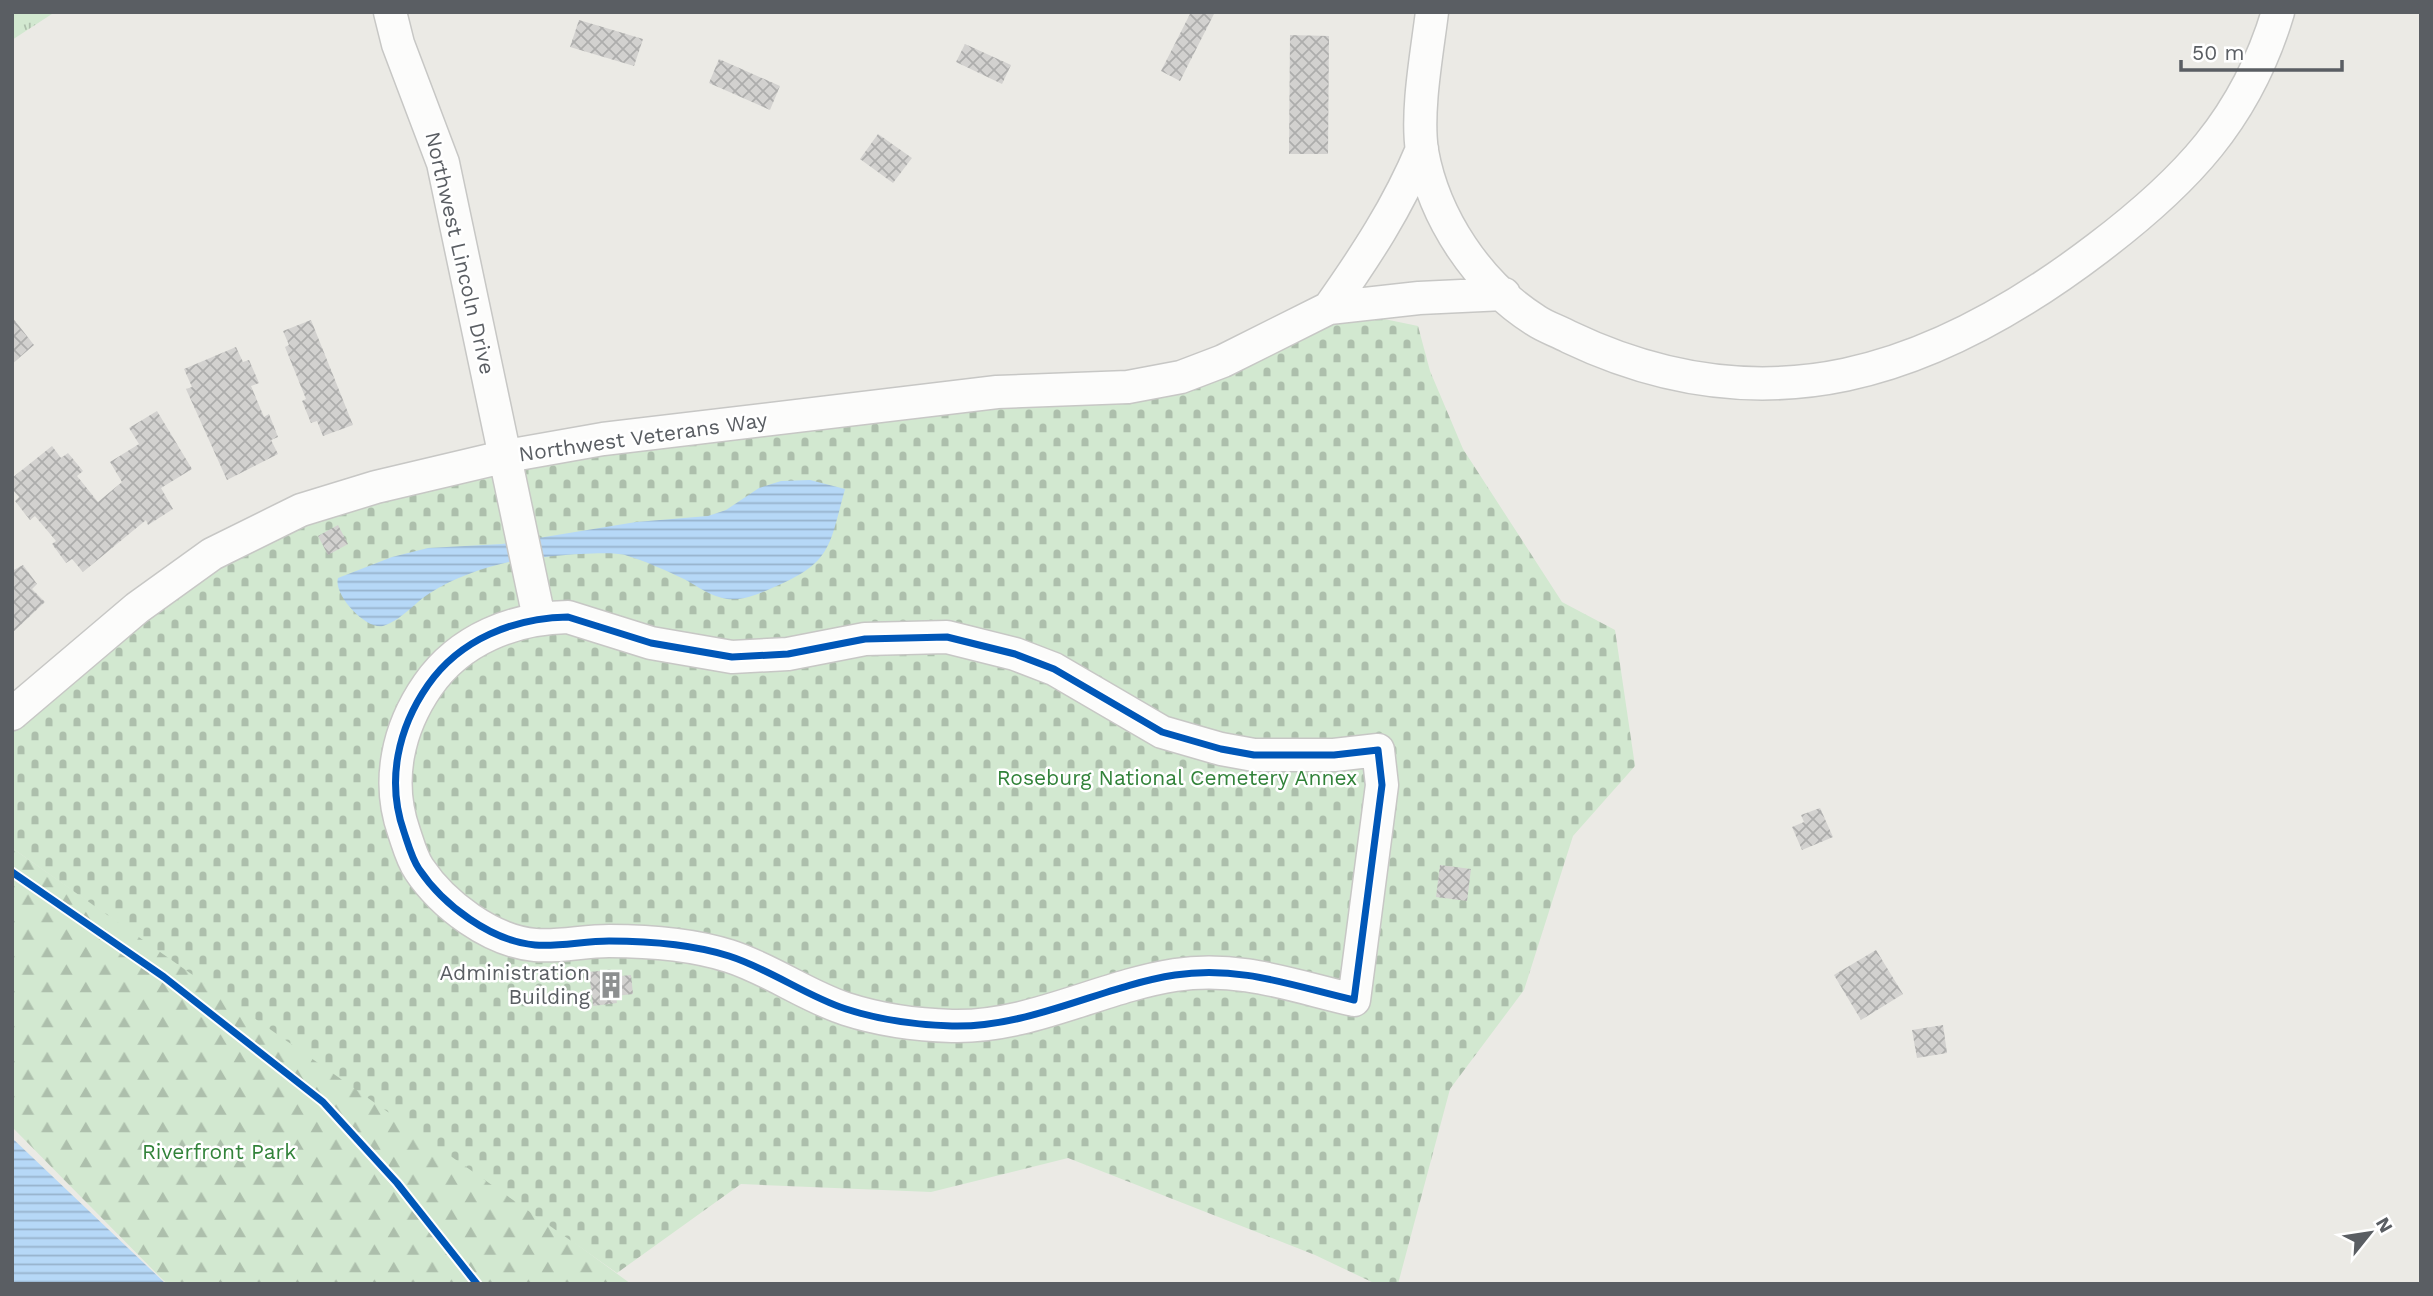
<svg xmlns="http://www.w3.org/2000/svg" width="2433" height="1296" font-family="'Work Sans',sans-serif">
<style>
.grass{fill:url(#grass-tufts)}
.forest{fill:url(#forest-firs)}
.cemetery{fill:url(#cemetery-stones)}
.water{fill:url(#water-rules)}
.building{fill:url(#building-cross-hatch)}
.lines{fill:none;stroke-linecap:round;stroke-linejoin:round}
.minor-casing{stroke:#c7c7c5;stroke-width:35}
.minor{stroke:#fcfcfb;stroke-width:32}
.cycleway-casing{stroke:#fff;stroke-width:11}
.cycleway{stroke:#0057b8;stroke-width:7}
.labels{text-anchor:middle;stroke-width:5;stroke-linejoin:round;paint-order:stroke}
.street-label{font-size:21px;fill:#5a5e63;stroke:#fff}
.park-label{font-size:21px;fill:#32833a;stroke:#fff}
.poi-label{font-size:21px;fill:#5a5e63;stroke:#fff;text-anchor:end}
</style>
<defs>
<pattern id="grass-tufts" width="24" height="20" patternUnits="userSpaceOnUse" patternTransform="scale(1.75)"><rect width="24" height="20" fill="#d2e8d0"/><path d="M3 7l-1-3M5 7V3M7 7l1-3M15 17l-1-3M17 17v-4M19 17l1-3" fill="none" stroke="#adbfac"/></pattern>
<pattern id="forest-firs" width="22" height="20" patternUnits="userSpaceOnUse" patternTransform="scale(1.75)"><rect width="22" height="20" fill="#d2e8d0"/><path d="M5 1l3.5 6h-7zM16 11l3.5 6h-7z" fill="#adbfac"/></pattern>
<pattern id="cemetery-stones" width="16" height="16" patternUnits="userSpaceOnUse" patternTransform="scale(1.75)"><rect width="16" height="16" fill="#d2e8d0"/><path d="M2 7V4a2 2 0 0 1 4 0v3zM10 15v-3a2 2 0 0 1 4 0v3z" fill="#adbfac"/></pattern>
<pattern id="water-rules" width="6" height="5" patternUnits="userSpaceOnUse" patternTransform="scale(1.75)"><rect width="6" height="5" fill="#b6d8f7"/><path d="M0 2.5h6" fill="none" stroke="#97b2cc"/></pattern>
<pattern id="building-cross-hatch" width="8" height="8" patternUnits="userSpaceOnUse" patternTransform="scale(1.75)"><rect width="8" height="8" fill="#d2d1cf"/><path d="M0 0l8 8M0 8l8-8" fill="none" stroke="#adadac"/></pattern>
</defs>
<rect width="100%" height="100%" fill="#ebeae5"/>
<path class="grass" d="M12,12H55L12,40Z"/>
<path class="forest" d="M12,848L492,1182L631,1284H167L12,1127Z"/>
<path class="cemetery" d="M1360,314L1418,326L1430,371L1463,449L1562,602L1615,630L1635,766L1573,836L1524,990L1450,1089L1398,1284H1376L1315,1255L1068,1158L931,1192L741,1184L617,1273L12,848V714L301,510L443,470L1128,387Z"/>
<path class="water" d="M810,480L845,489C829,547 832,563 772,588C759,594 742,601 727,599C712,597 697,586 684,579C665,570 645,561 625,555C606,550 540,557 519,560C490,565 455,577 430,593C414,603 402,620 383,626C366,630 333,595 338,578L392,557L428,548L502,544L636,522L708,516L726,510L759,488L781,481Z
M12,1138L166,1284H12Z"/>
<path class="building" d="M1191,12H1215L1180,81L1161,71Z
M579,20L643,39L634,66L570,47Z
M1290,35L1329,36L1328,154H1289Z
M965,44L1011,65L1002,84L956,62Z
M719,59L780,86L770,110L709,83Z
M878,134L912,158L893,183L860,159Z
M12,317L34,345L12,364Z
M311,320L353,425L323,436L317,421L311,423L302,401L306,399L285,347L289,345L283,331Z
M236,347L243,362L249,360L259,383L251,386L264,417L269,414L278,437L271,440L278,454L227,480L186,389L192,387L184,369Z
M157,411L192,469L161,488L173,509L148,525L146,520L83,572L72,559L66,563L52,544L56,541L35,516L30,520L15,501L19,497L12,489V478L52,446L61,458L68,453L83,471L77,476L98,502L122,482L110,462L139,444L129,428Z
M338,525L348,544L328,555L318,536Z
M23,565L37,584L32,589L45,602L12,633V571Z
M1820,808L1833,837L1802,850L1792,827L1804,822L1801,815Z
M1440,865L1471,869L1467,901L1436,897Z
M1876,950L1903,994L1861,1020L1834,975Z
M610,970L611,977L631,975L633,994L616,996L617,1003L593,1006L589,972Z
M1943,1025L1947,1053L1917,1058L1912,1030Z"/>
<g class="lines">
<defs>
<path id="minor" d="M390,12L398,44L443,163L539,618
M1432,12C1427,53 1416,111 1422,151C1434,218 1478,284 1535,320C1545,327 1558,331 1569,337C1766,431 1934,373 2098,248C2185,182 2246,119 2278,12
M1422,149C1398,207 1365,257 1329,308L1419,298L1504,294
M568,617L651,643L732,657L788,654L865,639L947,637L1015,654L1054,669L1162,732L1221,749L1254,755H1334L1378,750L1382,785L1354,1000C1293,986 1239,965 1175,975C1099,987 1030,1028 952,1026C917,1025 880,1020 846,1009C806,996 770,969 729,956C691,944 649,941 609,941C584,941 559,947 535,945C491,941 443,905 419,869C412,859 408,844 404,832C386,781 398,728 428,685C460,639 514,618 568,617Z
M12,714L137,608L212,554L301,510L376,487L507,456L603,439L997,392L1128,387L1181,377L1223,361L1329,308"/>
</defs>
<use href="#minor" class="minor-casing"/>
<use href="#minor" class="minor"/>
<defs>
<path id="cycleway" d="M568,617L651,643L732,657L788,654L865,639L947,637L1015,654L1054,669L1162,732L1221,749L1254,755H1334L1378,750L1382,785L1354,1000C1293,986 1239,965 1175,975C1099,987 1030,1028 952,1026C917,1025 880,1020 846,1009C806,996 770,969 729,956C691,944 649,941 609,941C584,941 559,947 535,945C491,941 443,905 419,869C412,859 408,844 404,832C386,781 398,728 428,685C460,639 514,618 568,617Z
M12,872L164,977L323,1102L397,1183L477,1284"/>
</defs>
<use href="#cycleway" class="cycleway-casing"/>
<use href="#cycleway" class="cycleway"/>
</g>
<defs>
<symbol id="building-bare" viewBox="-9 -9 18 18"><path d="M-4-6H4V6H1V3H-1V6H-4ZM-2.5-4.3h1.7v1.8h-1.7ZM.8-4.3h1.7v1.8H.8ZM-2.5-1h1.7V.8h-1.7ZM.8-1h1.7V.8H.8Z" fill="#8d8f90" stroke="#fff" stroke-width="2.5" paint-order="stroke"/></symbol>
</defs>
<g fill-rule="evenodd">
<use href="#building-bare" x="592" y="966" width="38" height="38"/>
</g>
<g class="labels">
<g class="street-label">
<text transform="translate(460 253) rotate(77)" y="7">Northwest Lincoln Drive</text>
<text transform="translate(643 437) rotate(-8)" y="7">Northwest Veterans Way</text>
</g>
<g class="park-label">
<text x="1177" y="785">Roseburg National Cemetery Annex</text>
<text x="219" y="1159">Riverfront Park</text>
</g>
<g class="poi-label">
<text x="590" y="980">Administration<tspan x="590" dy="24">Building</tspan></text>
</g>
</g>
<rect width="2433" height="1296" fill="none" stroke="#5a5e63" stroke-width="28"/>
<g transform="translate(2370 1233) rotate(60)" stroke="#ffffff" stroke-width="5" paint-order="stroke">
<path d="M0-5L12 26L0 18L-12 26Z" fill="#5a5e63"/>
<text y="-10" font-size="19" font-weight="bold" text-anchor="middle" fill="#5a5e63">N</text>
</g>
<path d="M2181 60v10h161v-10" fill="none" stroke="#5a5e63" stroke-width="3.5"/>
<text x="2192" y="60" font-size="21" fill="#5a5e63" stroke="#ffffff" stroke-width="5" paint-order="stroke">50 m</text>
</svg>
